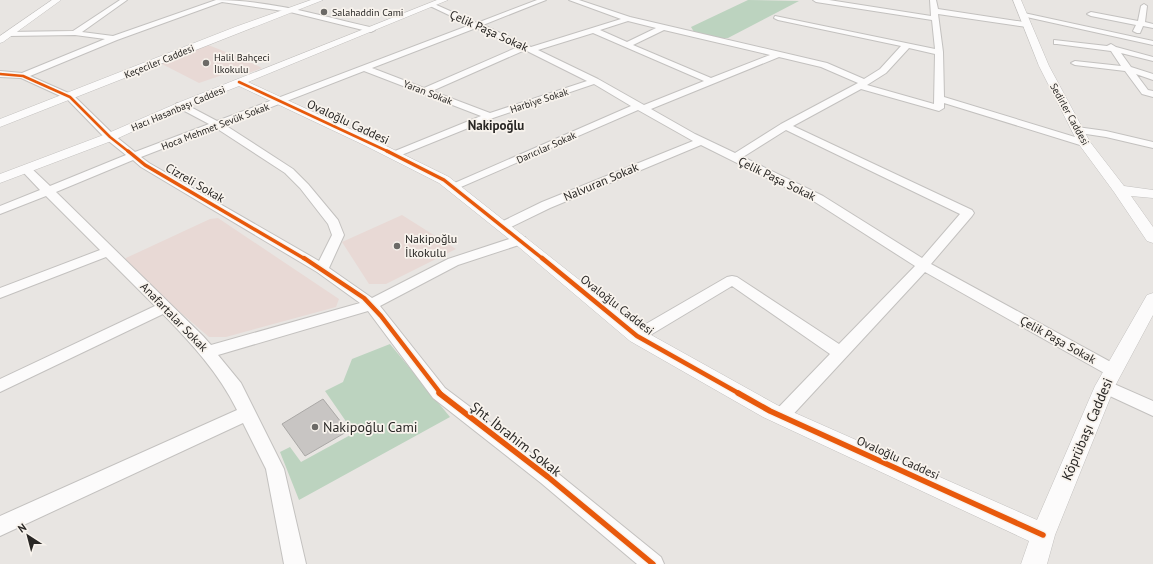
<svg xmlns="http://www.w3.org/2000/svg" width="1153" height="564" font-family="'PT Sans',sans-serif">
<style>
.education{fill:#e8d9d5}
.green{fill:#bcd3bf}
.building{fill:#c8c5c3;stroke:#aaa8a6}
.lines{fill:none;stroke-linecap:round;stroke-linejoin:round}
.minor-casing{stroke:#c3c1bf;stroke-width:2}
.tertiary-casing{stroke:#c3c1bf;stroke-width:1}
.minor{fill:#fcfbfb;fill-rule:evenodd}
.tertiary{fill:#fcfbfb;fill-rule:evenodd}
.cycleway-far3-casing{stroke:#f8f3ed;stroke-width:4}
.cycleway-far2-casing{stroke:#f8f3ed;stroke-width:5.5}
.cycleway-far1-casing{stroke:#f8f3ed;stroke-width:7}
.cycleway-casing{stroke:#f8f3ed;stroke-width:8}
.cycleway-far3{stroke:#e8590c;stroke-width:2.5}
.cycleway-far2{stroke:#e8590c;stroke-width:3.5}
.cycleway-far1{stroke:#e8590c;stroke-width:4.5}
.cycleway{stroke:#e8590c;stroke-width:5.5}
.poi-dot{fill:#6c6a67;stroke:#f8f3ed;stroke-width:1.5}
.labels{text-anchor:middle;stroke-width:3.5;stroke-linejoin:round;paint-order:stroke}
.far-poi-label{font-size:10px;fill:#292725;stroke:#f8f3ed;text-anchor:start}
.far-street-label{font-size:10px;fill:#292725;stroke:#f8f3ed}
.street-label{font-size:12px;fill:#292725;stroke:#f8f3ed}
.poi-label{font-size:12px;fill:#292725;stroke:#f8f3ed;text-anchor:start}
.far-district-label{font-size:13px;font-weight:bold;fill:#292725;stroke:#f8f3ed}
.near-poi-label{font-size:14px;fill:#292725;stroke:#f8f3ed;text-anchor:start}
.near-street-label{font-size:14px;fill:#292725;stroke:#f8f3ed}
</style>
<rect width="100%" height="100%" fill="#e8e5e2"/>
<path class="education" d="M203,43L244,59L262,68L246,74L237,70L199,83L158,62Z
M402,215L456,249L386,284H369L342,242Z
M218,218L339,299L336,307L226,337H209L123,263L126,258L210,219Z"/>
<path class="green" d="M748,0L799,1L728,38H716L694,32L691,27Z
M390,344L450,417L299,500L280,452L290,447L301,462L354,433L325,391L343,382L352,359Z"/>
<path class="building" d="M323,399L348,431L305,456L282,424Z"/>
<g class="lines">
<defs>
<path id="minor" d="M120,0H127L82,32L113,36L216,0C269,0 322,16 374,28L375,30L371,32L290,12L222,2L117,40L30,76L73,95L114,135L135,152L209,124L177,107L175,105L177,103H183L217,121L470,25L430,6L429,5L432,3L477,23L537,0H546L483,25L531,47L621,19L569,0H579L630,17L827,63L864,79L880,69L901,46L778,20L774,18L775,16L935,49L932,20L816,2L813,0H829L931,16L930,0H936L938,9L1030,23L1031,25L1027,27L938,14L943,52L944,97L1088,141L1089,143L1088,145H1080L944,103V108L939,111L861,89L793,126L972,210L974,213L972,216L931,264L1118,366L1120,370L1118,374L1112,376L1106,374L925,272L787,421L781,423L775,421L772,416L775,411L830,354L732,286L642,340L637,341L632,340L629,336L632,332L727,277L732,276L737,277L839,344L915,266L815,202L701,145L550,208L507,229H499L497,226L499,223L542,202L693,141L638,110L454,190L450,189L448,187L450,185L631,106L594,84L493,118L394,158L389,155L390,153L481,116L364,71L225,125L293,169L308,184L338,220L344,235L329,268L372,298L448,259L515,237H525L526,240L525,243L458,265L380,306L445,388L555,471L661,557L664,564H637L541,483L433,398L368,311L218,355L241,383L284,469L306,564H284L266,469L243,423L0,536V516L237,410C219,373 191,343 163,314L0,392V379L155,306L106,257L0,298V288L100,250L46,196L0,214V206L40,190L22,171L20,169L22,167H30L50,186L126,155L106,139L67,99L21,78L0,77V71L22,73L105,39L75,35L8,36L4,34L8,32L73,31ZM628,21L656,28L627,42L600,30ZM476,28L518,47L424,88L372,68ZM664,30L770,55L711,78L633,45ZM593,33L704,81L644,105L598,79L538,50ZM909,48L935,54L934,104L867,85L886,73ZM525,50L587,81L490,113L432,91ZM779,57L821,67L858,83L781,124L735,153L695,134L651,109ZM216,128L285,173L300,188L328,224L332,235L319,261L149,163L141,157ZM786,130L960,214L922,258L823,196L743,157ZM133,160L141,167L317,272L360,303L211,345L203,336L56,192Z
M1144,4L1147,6L1145,22L1153,24V28L1143,26L1140,33H1137L1133,31L1136,25L1091,16L1087,14L1091,12L1138,21L1141,6Z
M1024,13L1153,41V45L1022,16L1020,15Z
M1054,40L1107,46L1111,44L1116,47L1153,57V61L1121,53L1131,67L1153,74V80L1136,74L1148,90L1153,91V97L1142,94L1125,71L1075,65L1071,63L1075,61L1121,66L1111,51L1057,44H1054Z
M1077,127L1106,131L1153,142V148L1106,137L1073,132L1072,130L1073,128Z
M1105,380L1153,401V416L1099,391L1097,386L1099,381Z"/>
<path id="tertiary" d="M52,0H61L3,42L0,43V36Z
M311,0H323L0,127V119L235,27Z
M437,0H448L248,82L374,140L449,177L644,331L777,405L1037,520L1095,386L1147,295L1153,293V315L1115,386L1055,535L1047,564H1021L1029,541L763,417L630,341L514,243L439,183L366,146L239,86L188,106L114,140L0,183V174L106,134L180,102Z
M1013,0H1021L1049,66L1090,142L1124,186L1153,190V198L1131,196L1153,227V243L1147,241L1114,192L1078,143L1039,66Z"/>
</defs>
<use href="#minor" class="minor-casing"/>
<use href="#tertiary" class="tertiary-casing"/>
<use href="#minor" class="minor"/>
<use href="#tertiary" class="tertiary"/>
<defs>
<path id="cycleway-far3" d="M0,74L23,76L70,97L110,137L129,152
M239,82L389,152"/>
<path id="cycleway-far2" d="M128,151L145,165L305,259
M387,151L444,180L543,259"/>
<path id="cycleway-far1" d="M304,258L364,298L381,316L441,394
M542,258L637,336L740,394"/>
<path id="cycleway" d="M439,393L548,477L653,564
M738,393L770,411L1043,535"/>
</defs>
<use href="#cycleway-far3" class="cycleway-far3-casing"/>
<use href="#cycleway-far2" class="cycleway-far2-casing"/>
<use href="#cycleway-far1" class="cycleway-far1-casing"/>
<use href="#cycleway" class="cycleway-casing"/>
<use href="#cycleway-far3" class="cycleway-far3"/>
<use href="#cycleway-far2" class="cycleway-far2"/>
<use href="#cycleway-far1" class="cycleway-far1"/>
<use href="#cycleway" class="cycleway"/>
</g>
<g class="poi-dot">
<circle cx="324" cy="12" r="4"/>
<circle cx="206" cy="63" r="4"/>
<circle cx="397" cy="246" r="4"/>
<circle cx="315" cy="427" r="4"/>
</g>
<g class="labels">
<g class="far-poi-label">
<text x="332" y="16">Salahaddin Cami</text>
<text x="214" y="61">Halil Bahçeci<tspan x="214" dy="12">İlkokulu</tspan></text>
</g>
<g class="far-street-label">
<text transform="translate(159 61) rotate(-22)" y="4">Keçeciler Caddesi</text>
<text transform="translate(428 92) rotate(21)" y="4">Yaran Sokak</text>
<text transform="translate(539 100) rotate(-18)" y="4">Harbiye Sokak</text>
<text transform="translate(178 108) rotate(-23)" y="4">Hacı Hasanbaşı Caddesi</text>
<text transform="translate(1070 114) rotate(61)" y="4">Sedirler Caddesi</text>
<text transform="translate(215 126) rotate(-21)" y="4">Hoca Mehmet Sevük Sokak</text>
<text transform="translate(546 147) rotate(-24)" y="4">Darıcılar Sokak</text>
</g>
<g class="street-label">
<text transform="translate(489 31) rotate(24)" y="4">Çelik Paşa Sokak</text>
<text transform="translate(348 122) rotate(25)" y="4">Ovaloğlu Caddesi</text>
<text transform="translate(777 179) rotate(26)" y="4">Çelik Paşa Sokak</text>
<text transform="translate(601 182) rotate(-23)" y="4">Nalvuran Sokak</text>
<text transform="translate(195 183) rotate(30)" y="4">Cizreli Sokak</text>
<text transform="translate(617 305) rotate(38)" y="4">Ovaloğlu Caddesi</text>
<text transform="translate(174 317) rotate(46)" y="4">Anafartalar Sokak</text>
<text transform="translate(1058 340) rotate(29)" y="4">Çelik Paşa Sokak</text>
<text transform="translate(898 458) rotate(24)" y="4">Ovaloğlu Caddesi</text>
</g>
<g class="poi-label">
<text x="405" y="243">Nakipoğlu<tspan x="405" dy="14">İlkokulu</tspan></text>
</g>
<g class="far-district-label">
<text x="496" y="130">Nakipoğlu</text>
</g>
<g class="near-poi-label">
<text x="323" y="432">Nakipoğlu Cami</text>
</g>
<g class="near-street-label">
<text transform="translate(1087 429) rotate(-67)" y="5">Köprübaşı Caddesi</text>
<text transform="translate(516 439) rotate(38)" y="5">Şht. İbrahim Sokak</text>
</g>
</g>
<g transform="translate(28 536) rotate(324)" stroke="#f8f3ed" stroke-width="3" paint-order="stroke">
<path d="M0-3L7 15L0 10L-7 15Z" fill="#292725"/>
<text y="-6" font-size="11" font-weight="bold" text-anchor="middle" fill="#292725">N</text>
</g>
</svg>
